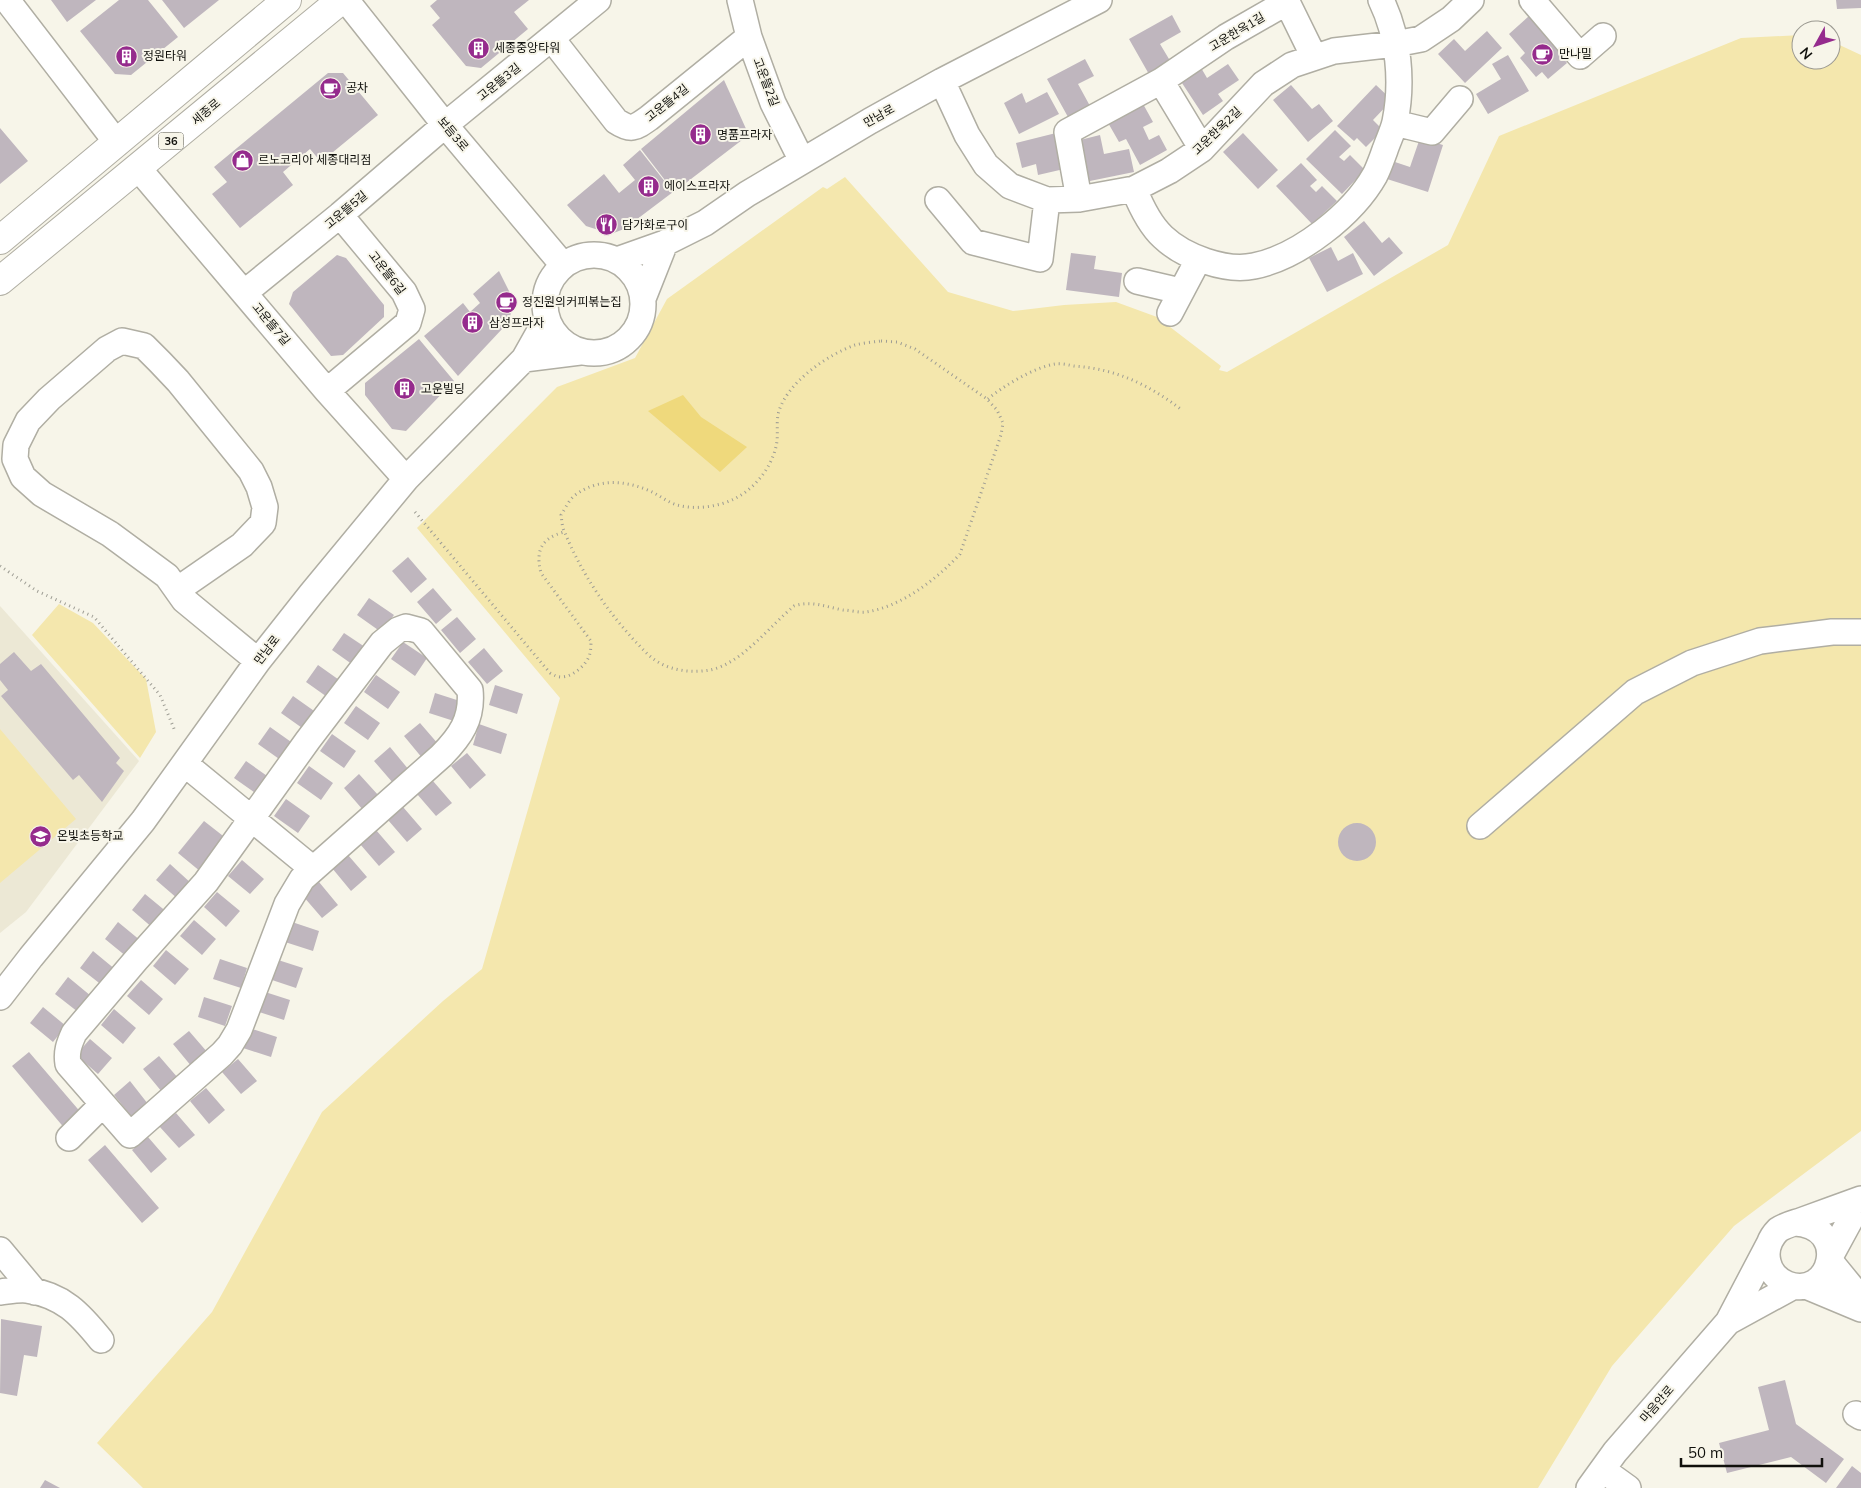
<svg xmlns="http://www.w3.org/2000/svg" width="1861" height="1488" font-family="Mulish,'Noto Sans KR',sans-serif">
<style>
.built{fill:#ece8d5}
.green{fill:#f4e7ad}
.water{fill:#efd97c}
.building{fill:#bfb6be}
.lines{fill:none;stroke-linecap:round;stroke-linejoin:round}
.minor-casing{stroke:#b0aea3;stroke-width:28}
.major-casing{stroke:#b0aea3;stroke-width:30}
.path{stroke:#9e9d94;stroke-width:3;stroke-dasharray:1 4;stroke-linecap:butt}
.minor{stroke:#fff;stroke-width:25}
.major{stroke:#fff;stroke-width:28}
.labels{text-anchor:middle;stroke-width:4;stroke-linejoin:round;paint-order:stroke}
.shield{fill:#f7f5e9;stroke:#55554e;stroke-width:1}
.shield-label{font-size:11px;font-weight:bold;fill:#10100c}
.street-label{font-size:12px;fill:#10100c;stroke:#f7f5e9}
.poi-label{font-size:12px;fill:#10100c;stroke:#f7f5e9;text-anchor:start}
</style>
<rect width="100%" height="100%" fill="#f7f5e9"/>
<path class="built" d="M0,606L139,761L26,912L0,933Z"/>
<path class="green" d="M1801,35V60H1831V41L1861,55V1131L1734,1226L1612,1366L1538,1488H143L97,1443L212,1312L322,1112L443,1001L482,969L560,698L417,528L557,387L635,358L667,299L823,187L827,189L845,177L948,292L1013,311L1064,305L1116,302L1157,317L1221,366L1219,370L1227,372L1448,245L1499,136L1741,38Z
M59,604L93,623L146,679L156,732L140,758L32,635Z
M0,729L76,819L0,883Z"/>
<path class="water" d="M683,395L701,417L747,447L720,472L648,411Z"/>
<path class="building" d="M51,0H96L67,22Z
M119,0H148L178,37L131,75L115,74L80,31Z
M162,0H219L184,28Z
M437,0H529L514,12L528,29L481,68L466,66L432,25L440,18L430,6Z
M1836,0H1861V8L1837,9Z
M1172,15L1181,32L1160,44L1172,64L1150,76L1129,39Z
M1529,16L1548,37L1569,47L1560,54L1567,63L1548,79L1542,72L1536,77L1520,58L1525,53L1509,34Z
M1487,31L1502,48L1465,83L1438,54L1454,39L1465,51Z
M1508,55L1529,91L1488,114L1476,94L1501,79L1492,64Z
M1085,59L1094,76L1078,84L1090,106L1068,117L1047,79Z
M1228,64L1239,80L1218,94L1223,101L1203,115L1180,80L1200,66L1207,78Z
M328,73H343L378,115L321,162L310,149L283,172L293,185L240,228L212,194L227,182L214,167Z
M724,80L747,131L742,140L674,192L641,149Z
M1291,85L1312,109L1319,104L1333,121L1308,142L1273,100Z
M1376,85L1392,100L1373,120L1383,130L1366,147L1357,138L1354,141L1337,126Z
M1047,92L1059,114L1019,134L1004,103L1022,93L1026,103Z
M1142,102L1153,122L1143,127L1149,140L1159,135L1167,150L1140,165L1126,139L1119,142L1107,121Z
M0,128L28,161L0,184Z
M1335,130L1351,146L1339,157L1344,161L1350,155L1365,170L1342,194L1306,159Z
M1056,133L1064,169L1038,175L1036,164L1022,168L1016,143Z
M1243,133L1278,170L1258,189L1223,152Z
M1100,135L1104,154L1129,149L1134,172L1085,182L1076,141Z
M1420,138L1443,145L1428,192L1387,179L1392,161L1410,167Z
M640,150L673,192L624,229L611,234L586,226L567,205L604,174L619,193L635,180L623,165Z
M1301,163L1317,180L1310,186L1316,192L1322,186L1337,201L1312,224L1276,186Z
M1364,221L1382,243L1389,237L1403,253L1374,276L1344,237Z
M1331,247L1338,261L1353,253L1363,274L1327,292L1309,258Z
M1071,253L1096,256L1094,269L1122,273L1119,297L1066,290Z
M337,255L346,258L384,305V317L343,355L331,356L289,304L293,292Z
M499,271L510,293L512,305L510,318L503,328L458,376L424,336L463,303L470,312L480,303L473,294Z
M419,339L454,381L406,431L392,429L365,395V383Z
M408,557L427,579L411,593L392,571Z
M433,588L452,610L436,624L417,602Z
M369,598L394,615L381,632L357,615Z
M457,617L476,639L460,653L441,630Z
M344,633L368,649L356,667L332,650Z
M403,642L427,658L415,676L391,659Z
M484,648L503,671L487,684L468,662Z
M14,652L31,671L41,664L120,758L116,763L124,771L102,802L79,775L73,780L1,696L8,690L0,680V664Z
M318,665L342,682L330,699L306,682Z
M376,675L400,692L388,709L364,692Z
M495,685L523,694L517,714L489,705Z
M435,693L463,702L457,722L429,713Z
M293,696L317,713L305,730L281,713Z
M356,706L380,723L368,740L344,723Z
M420,723L439,745L423,759L404,736Z
M479,724L507,734L501,754L473,745Z
M270,727L294,744L282,761L258,744Z
M332,734L356,751L344,768L320,751Z
M390,747L409,770L393,783L374,761Z
M467,753L486,775L470,789L451,766Z
M246,761L270,778L258,795L234,778Z
M309,766L333,783L321,800L297,783Z
M359,774L379,796L363,810L344,788Z
M433,781L452,803L436,816L417,794Z
M286,799L310,816L298,833L274,816Z
M403,807L422,829L407,842L388,820Z
M204,821L227,839L201,872L178,853Z
M1338 842a19 19 0 1 1 38 0a19 19 0 1 1-38 0Z
M376,830L395,852L379,866L360,844Z
M348,855L367,877L351,891L332,868Z
M242,860L264,879L250,894L228,876Z
M170,864L192,884L178,899L156,880Z
M319,882L338,905L322,918L303,896Z
M217,892L240,911L226,927L204,907Z
M145,894L168,913L154,929L132,910Z
M194,920L216,939L202,955L180,936Z
M118,922L141,941L127,957L105,939Z
M292,922L319,931L313,951L285,942Z
M166,950L189,969L175,985L153,966Z
M93,951L116,970L103,986L80,968Z
M220,959L247,968L241,988L213,979Z
M275,959L303,968L296,988L269,979Z
M68,977L91,996L78,1012L55,994Z
M141,980L163,999L149,1015L127,996Z
M262,991L290,1000L284,1020L256,1011Z
M204,997L232,1006L225,1026L198,1017Z
M43,1007L66,1026L53,1042L30,1023Z
M114,1009L136,1028L123,1044L101,1025Z
M249,1028L277,1037L271,1057L243,1048Z
M189,1031L208,1053L192,1067L173,1044Z
M90,1039L112,1058L98,1074L76,1055Z
M29,1052L83,1115L66,1130L12,1066Z
M159,1056L178,1078L162,1092L143,1069Z
M238,1059L257,1081L241,1094L222,1072Z
M130,1081L148,1104L132,1117L114,1095Z
M206,1088L225,1110L209,1124L190,1101Z
M176,1113L195,1135L179,1148L159,1126Z
M148,1137L167,1159L151,1173L132,1150Z
M105,1145L159,1208L142,1223L88,1160Z
M1,1319L42,1326L37,1357L24,1355L17,1396L0,1393Z
M1785,1380L1796,1424L1844,1459L1826,1483L1791,1457L1727,1473L1719,1443L1769,1430L1758,1387Z
M1852,1466L1861,1473V1488H1836Z
M45,1480L60,1488H40Z"/>
<g class="lines">
<defs>
<path id="minor" d="M7,0L117,143
M346,0L445,125L563,265
M740,0L749,37L773,103L802,161
M1532,0L1580,56L1603,36
M552,39L616,121C631,131 635,128 649,118L749,37
M942,81L967,135L986,165L1010,186L1047,200L1079,199L1134,189L1169,171L1202,149L1263,84L1292,65L1334,51L1395,44L1421,39L1451,19L1471,0
M1161,81L1202,149
M1395,123L1432,132L1460,99
M138,168L327,391L406,479
M1134,189C1140,204 1151,226 1163,237C1184,257 1226,272 1254,266C1299,257 1353,214 1375,175C1379,167 1382,158 1385,150C1388,141 1393,131 1395,122C1403,82 1399,37 1381,0
M1079,199L1067,132L1161,81L1226,37L1287,2L1314,57
M938,200L973,242L1040,259L1047,200
M545 304a49 49 0 1 1 98 0a49 49 0 1 1-98 0Z
M617,260L665,243L705,223L747,194L870,121L942,81L1099,0
M1137,281L1180,291
M244,293L340,215L445,125L598,0
M644,296L665,243
M1170,313L1198,260
M524,359L580,352
M327,391L408,323L412,309L404,292L340,215
M177,590L242,545L263,523L265,507L259,487L251,471L178,381L160,362L144,346L122,341L107,349L49,399L28,421L16,445L15,459L23,477L42,494L110,534L167,576L184,600L258,661
M406,627L421,631L470,690C473,719 460,737 441,756L302,879L287,904L239,1030L230,1045L222,1054L130,1135L68,1064C66,1052 69,1044 74,1033L136,960L206,882L308,740L382,643L398,630Z
M185,764L313,869
M1480,826L1635,692L1692,663L1760,641L1832,632H1861
M0,997L31,957L143,821L258,661L311,594L406,479L524,359L547,318
M69,1138L102,1105
M1795,1223C1851,1226 1832,1301 1787,1284C1778,1280 1770,1272 1768,1262C1765,1250 1770,1238 1778,1230C1785,1225 1795,1223 1803,1220C1822,1213 1842,1206 1861,1199
M0,1250L35,1292
M1830,1257L1861,1200
M1830,1261L1861,1299
M1806,1286L1861,1309
M0,1292C9,1291 19,1289 27,1290C63,1295 80,1314 101,1340
M1728,1322L1794,1286
M1856,1414L1861,1417
M1603,1470L1628,1488
M1589,1488L1615,1452L1728,1322L1769,1244"/>
<path id="major" d="M0,240L287,0
M0,281L341,0"/>
</defs>
<use href="#minor" class="minor-casing"/>
<use href="#major" class="major-casing"/>
<path class="path" d="M881,341L897,342L915,349L987,399L997,410L1003,423L1001,435L960,554C937,579 901,607 866,612C859,613 850,610 843,610C826,607 811,600 794,606C770,626 741,664 710,670C693,673 673,671 658,662C648,656 641,647 633,639C605,608 581,572 565,533C562,528 562,521 561,515C565,509 569,500 574,496C597,478 625,480 650,491C659,495 667,502 677,505C695,510 719,507 736,498C757,487 774,464 777,441C778,431 776,420 779,411C788,382 827,355 855,345C863,343 873,342 881,341Z
M988,399C1003,386 1035,367 1055,364C1061,363 1069,365 1074,366C1117,369 1149,385 1182,410
M415,512L550,673C554,675 557,677 561,677C573,677 588,664 590,653C591,649 591,644 591,641L541,573C535,550 542,538 564,532
M0,566L37,591L94,617L160,695L175,731"/>
<use href="#minor" class="minor"/>
<use href="#major" class="major"/>
</g>
<defs>
<symbol id="building-disc" viewBox="-11 -11 22 22"><circle r="9.5" fill="#952b8d" stroke="#f7f5e9"/><path d="M-4-6H4V6H1V3H-1V6H-4ZM-2.5-4.3h1.7v1.8h-1.7ZM.8-4.3h1.7v1.8H.8ZM-2.5-1h1.7V.8h-1.7ZM.8-1h1.7V.8H.8Z" fill="#fff"/></symbol>
<symbol id="cafe-disc" viewBox="-11 -11 22 22"><circle r="9.5" fill="#952b8d" stroke="#f7f5e9"/><path d="M-5.5-4.5H6V0H3Q3 3.5 0 3.5H-2.5Q-5.5 3.5-5.5 0ZM3-3.2v2h1.7v-2ZM-6 4.5H4V6H-6Z" fill="#fff"/></symbol>
<symbol id="shop-disc" viewBox="-11 -11 22 22"><circle r="9.5" fill="#952b8d" stroke="#f7f5e9"/><path d="M-5-2.5h2.3a2.7 3.5 0 0 1 5.4 0H5L5.5 6h-11ZM-1.5-2.5h3a1.5 2.3 0 0 0-3 0Z" fill="#fff"/></symbol>
<symbol id="restaurant-disc" viewBox="-11 -11 22 22"><circle r="9.5" fill="#952b8d" stroke="#f7f5e9"/><path d="M-5-6h1v4h1v-4h1v4h1v-4h1v5L-1.5 .5V6h-2V.5L-5-1ZM5-6V6H3V1.5H1.5Q1.5-4 5-6Z" fill="#fff"/></symbol>
<symbol id="school-disc" viewBox="-11 -11 22 22"><circle r="9.5" fill="#952b8d" stroke="#f7f5e9"/><path d="M0-5L7-2L0 1L-7-2ZM-4 1L0 2.5L4 1V4Q0 6-4 4Z" fill="#fff"/></symbol>
</defs>
<g fill-rule="evenodd">
<use href="#building-disc" x="466" y="36" width="25" height="25"/>
<use href="#cafe-disc" x="1530" y="42" width="25" height="25"/>
<use href="#building-disc" x="114" y="44" width="25" height="25"/>
<use href="#cafe-disc" x="318" y="76" width="25" height="25"/>
<use href="#building-disc" x="688" y="122" width="25" height="25"/>
<use href="#shop-disc" x="230" y="148" width="25" height="25"/>
<use href="#building-disc" x="636" y="174" width="25" height="25"/>
<use href="#restaurant-disc" x="594" y="212" width="25" height="25"/>
<use href="#cafe-disc" x="494" y="290" width="25" height="25"/>
<use href="#building-disc" x="460" y="310" width="25" height="25"/>
<use href="#building-disc" x="392" y="376" width="25" height="25"/>
<use href="#school-disc" x="28" y="824" width="25" height="25"/>
</g>
<g class="labels">
<rect class="shield" x="158.5" y="132.5" width="25" height="17" rx="4"/>
<g class="shield-label">
<text x="171" y="145">36</text>
</g>
<g class="street-label">
<text transform="translate(1237 32) rotate(-31)" y="4">고운한옥1길</text>
<text transform="translate(499 82) rotate(-39)" y="4">고운뜰3길</text>
<text transform="translate(766 82) rotate(69)" y="4">고운뜰2길</text>
<text transform="translate(667 103) rotate(-39)" y="4">고운뜰4길</text>
<text transform="translate(206 112) rotate(-40)" y="4">세종로</text>
<text transform="translate(879 116) rotate(-29)" y="4">만남로</text>
<text transform="translate(1217 131) rotate(-44)" y="4">고운한옥2길</text>
<text transform="translate(453 134) rotate(50)" y="4">보듬3로</text>
<text transform="translate(346 210) rotate(-40)" y="4">고운뜰5길</text>
<text transform="translate(387 273) rotate(52)" y="4">고운뜰6길</text>
<text transform="translate(271 324) rotate(50)" y="4">고운뜰7길</text>
<text transform="translate(267 650) rotate(-52)" y="4">만남로</text>
<text transform="translate(1657 1404) rotate(-49)" y="4">마음안로</text>
</g>
<g class="poi-label">
<text x="494" y="52">세종중앙타워</text>
<text x="1559" y="58">만나밀</text>
<text x="143" y="60">정원타워</text>
<text x="346" y="92">공차</text>
<text x="717" y="139">명품프라자</text>
<text x="258" y="164">르노코리아 세종대리점</text>
<text x="664" y="190">에이스프라자</text>
<text x="622" y="229">담가화로구이</text>
<text x="522" y="306">정진원의커피볶는집</text>
<text x="489" y="327">삼성프라자</text>
<text x="421" y="393">고운빌딩</text>
<text x="57" y="840">온빛초등학교</text>
</g>
</g>
<g transform="translate(1816 45) rotate(230)"><circle r="24" fill="#f7f5e9" stroke="#9b9991"/>
<path d="M0-4L9 19L0 12L-9 19Z" fill="#952b8d"/>
<text y="-8" font-size="14" font-weight="bold" text-anchor="middle" fill="#10100c">N</text>
</g>
<path d="M1681 1458v8h141v-8" fill="none" stroke="#10100c" stroke-width="2.5"/>
<text x="1688" y="1458" font-size="15" fill="#10100c" stroke="#f7f5e9" stroke-width="4" paint-order="stroke">50 m</text>
</svg>
